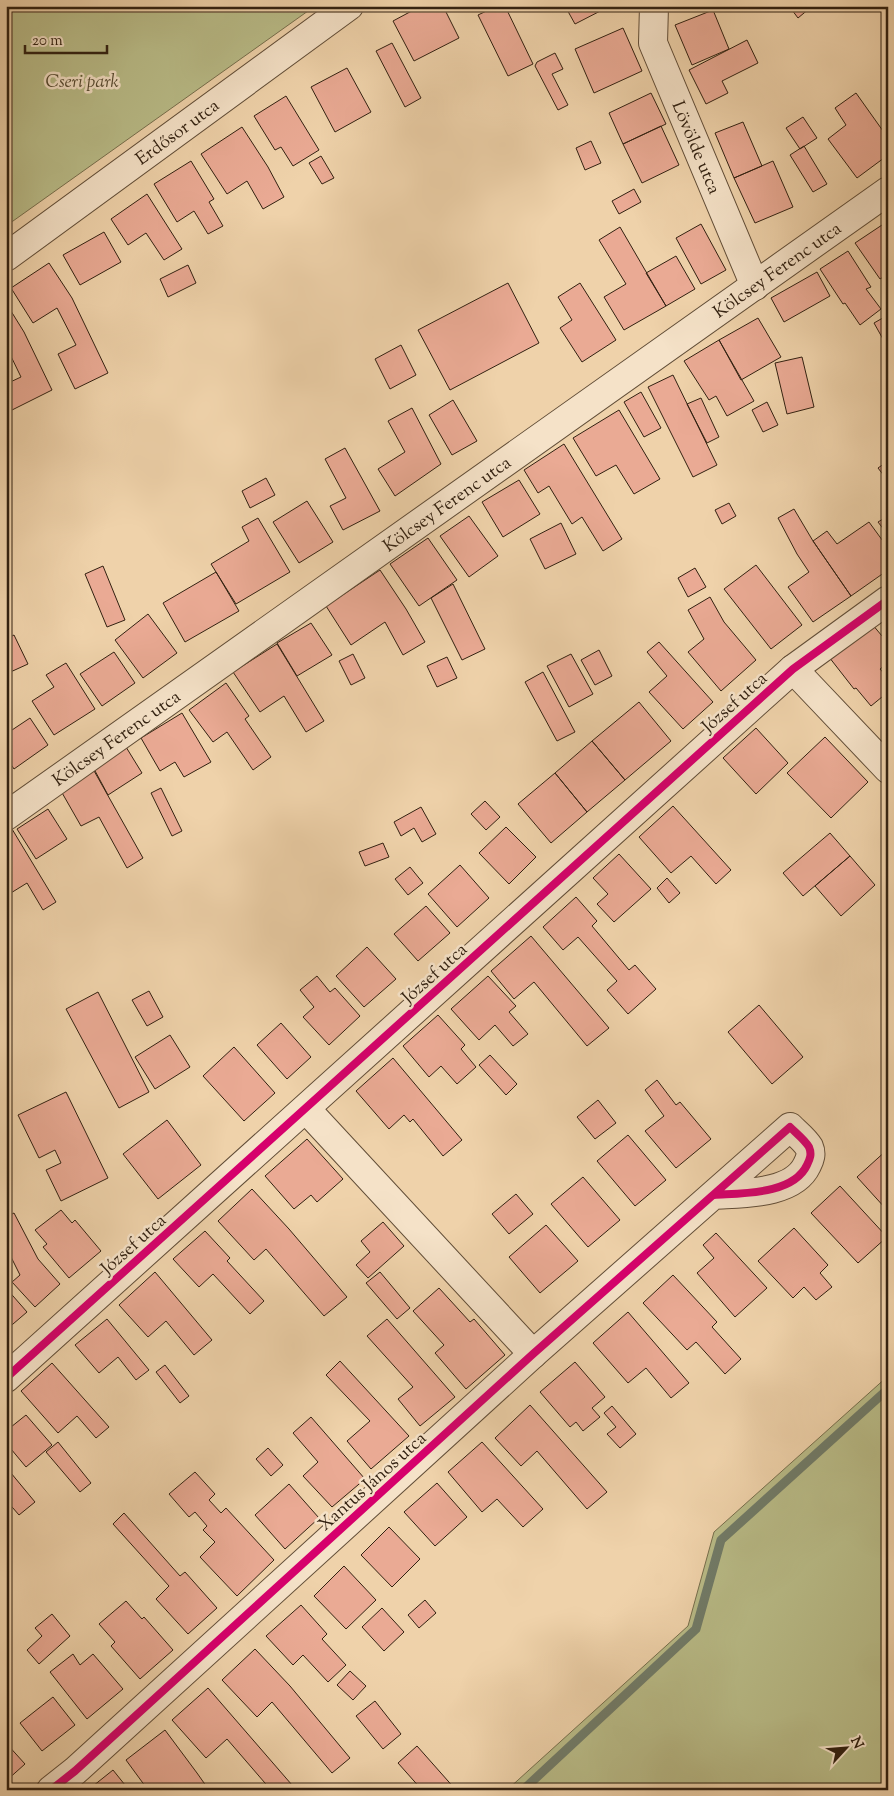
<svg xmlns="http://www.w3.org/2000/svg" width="894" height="1796" font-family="'Sorts Mill Goudy',serif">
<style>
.green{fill:#b9bc88;stroke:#766e4c}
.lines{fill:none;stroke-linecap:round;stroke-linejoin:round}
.stream{stroke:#717c69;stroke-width:9}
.building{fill:#eaaa94;stroke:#322111}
.street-casing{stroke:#614d37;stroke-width:30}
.street{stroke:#f5e2c8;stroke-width:28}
.cycleway-casing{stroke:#f5e2c8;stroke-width:11}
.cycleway{stroke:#d6006c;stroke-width:8}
.labels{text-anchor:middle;stroke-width:5;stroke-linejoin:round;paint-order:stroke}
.park-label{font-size:18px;font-style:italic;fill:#54482f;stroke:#f5e2c8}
.street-label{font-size:18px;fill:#322111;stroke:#f5e2c8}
</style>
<rect width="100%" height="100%" fill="#efd2aa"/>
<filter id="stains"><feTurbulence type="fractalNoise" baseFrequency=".004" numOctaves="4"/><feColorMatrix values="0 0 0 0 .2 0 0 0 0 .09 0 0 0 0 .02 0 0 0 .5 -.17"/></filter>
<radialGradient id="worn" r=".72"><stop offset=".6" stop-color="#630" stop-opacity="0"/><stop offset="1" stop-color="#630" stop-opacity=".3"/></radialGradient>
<path class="green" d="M6,6H315L6,226Z
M888,1376V1790H507L688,1626L714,1532Z"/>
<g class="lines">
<path class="stream" d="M523,1790L696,1629L721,1540L888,1389"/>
</g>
<path class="building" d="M421,6H443L459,38L414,61L393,21Z
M497,6H505L533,64L508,76L478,15Z
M565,6H610L575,24Z
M789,6H809L810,8L798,18Z
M713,10L729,49L692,65L675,25Z
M623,28L642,71L594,93L575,49Z
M747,40L758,63L722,81L728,93L706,104L689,70Z
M392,43L421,98L405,107L376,51Z
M555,53L563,69L552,74L568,105L558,110L535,66L537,62Z
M347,68L371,112L335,132L311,87Z
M651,93L666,124L623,144L609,113Z
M856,93L888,138V155L857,178L828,139L846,125L835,108Z
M286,96L319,150L293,166L281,147L275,150L254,116Z
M803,117L817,138L800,149L786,128Z
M743,122L762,166L734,178L715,133Z
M661,126L679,165L642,183L623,144Z
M242,127L268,167L284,197L263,209L247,181L227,194L201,154Z
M591,141L601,163L585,170L576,148Z
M804,146L827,184L813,192L790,155Z
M321,156L334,178L322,184L309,163Z
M191,161L214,199L209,202L223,226L208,234L194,211L177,222L154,184Z
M773,161L793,207L755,223L734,178Z
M634,189L641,202L619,214L612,201Z
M147,194L182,249L164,260L146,233L128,245L111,219Z
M885,223L888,226V274L880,279L855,243Z
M701,224L726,270L701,284L676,238Z
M620,227L666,306L624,330L604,297L626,284L599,240Z
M104,232L121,262L80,285L63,255Z
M848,251L871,287L866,289L881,309L860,325L845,303L843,304L820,269Z
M676,256L695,289L666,306L646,273Z
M49,263L72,298L108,373L75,389L58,354L76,345L57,308L33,323L11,288Z
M188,265L196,283L168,297L160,279Z
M817,272L830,296L784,322L771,298Z
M508,283L539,343L450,390L418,330Z
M580,283L616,340L582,362L560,328L572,320L558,297Z
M6,303L24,332L52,390L6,413V384L21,377L6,346Z
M888,315V348L874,323Z
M758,318L781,357L741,380L719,340Z
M719,340L754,401L727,416L716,396L709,400L684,361Z
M401,345L416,375L390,389L375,359Z
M802,357L814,407L787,414L775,363Z
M673,375L717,465L693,477L648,387Z
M641,392L661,428L644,437L624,402Z
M701,398L719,437L707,443L687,404Z
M453,400L477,441L452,455L429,415Z
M767,402L778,425L763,432L752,410Z
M412,408L441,464L395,496L378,469L405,452L388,421Z
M619,410L660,479L634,494L616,465L596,476L573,438Z
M564,444L622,539L603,551L582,517L572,524L549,486L538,493L524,470Z
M345,448L380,511L343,530L330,506L346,498L325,459Z
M888,461V481L878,468Z
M266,478L275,495L250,508L242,491Z
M519,480L540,514L503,537L482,502Z
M307,501L333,542L299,563L273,522Z
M729,503L736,516L722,524L715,510Z
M794,509L813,541L851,596L813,622L788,587L809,572L797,554L778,518Z
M469,516L498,556L469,577L440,536Z
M888,516V535L878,522Z
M258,518L290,572L236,604L211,564L249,541L242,527Z
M869,522L888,548V570L851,596L813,541L827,531L837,544Z
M561,523L576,554L545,569L530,539Z
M428,538L457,580L419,606L390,564Z
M756,565L802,625L771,649L724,589Z
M103,566L125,620L107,627L85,574Z
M695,568L706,587L688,597L678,578Z
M380,570L406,609L425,642L403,655L385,622L351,645L326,606Z
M216,572L239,611L185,642L163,603Z
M453,584L485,649L462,660L431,598Z
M710,597L724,622L756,660L721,691L688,652L704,639L688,610Z
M148,614L177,653L143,678L115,640Z
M311,623L332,655L297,676L277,643Z
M872,624L882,636L888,632V663L880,669L888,678V692L871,706L856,688L854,689L829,657Z
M14,635L28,664L6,674V639Z
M659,642L713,702L683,729L649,692L667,676L647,652Z
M277,644L324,721L306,732L284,696L260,712L233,672Z
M599,650L612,676L595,685L581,660Z
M114,652L135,683L102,706L80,674Z
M353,654L365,678L351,685L339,661Z
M571,654L593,694L569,707L547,666Z
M447,657L457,678L437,687L427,666Z
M66,663L95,709L54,735L32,701L54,687L46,675Z
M543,672L575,732L557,741L525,682Z
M226,683L249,716L245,719L271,757L253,770L227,732L213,742L189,710Z
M639,702L671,741L625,780L592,741Z
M182,713L211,762L184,777L175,762L160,771L141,738Z
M30,718L48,745L14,769L6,757V734Z
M756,728L788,763L756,794L723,758Z
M825,737L868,782L831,818L787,773Z
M592,741L625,780L587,812L555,773Z
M126,747L142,773L108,795L94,769Z
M93,769L143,858L127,868L99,817L81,826L61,791Z
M555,773L587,812L551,843L518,804Z
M161,788L182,831L172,836L151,793Z
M485,801L500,817L486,830L471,814Z
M673,806L731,870L716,884L691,856L671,873L639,837Z
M421,807L436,834L422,842L414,828L401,836L394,822Z
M48,809L67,839L36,859L17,829Z
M506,827L536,857L509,884L479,853Z
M12,829L56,902L43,910L27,883L6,896V832Z
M830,833L850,856L803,896L783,873Z
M383,843L389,857L365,866L359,852Z
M619,854L651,889L614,922L597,904L608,894L593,878Z
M850,856L875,885L841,916L815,886Z
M460,865L489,898L457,927L428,894Z
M410,867L423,883L408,895L395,879Z
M667,878L680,893L669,903L657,888Z
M576,897L597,921L592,926L629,970L635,965L656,989L628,1014L607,990L617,981L578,937L563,950L543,927Z
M426,906L450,933L418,961L394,934Z
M531,936L609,1028L587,1046L534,982L514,999L491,971Z
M367,947L396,979L364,1007L336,976Z
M317,976L330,992L335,988L360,1016L329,1045L303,1017L314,1007L300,990Z
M488,976L516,1006L509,1012L528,1034L513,1046L495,1025L479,1040L451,1009Z
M149,991L163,1017L147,1026L132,1000Z
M98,992L149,1092L119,1108L66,1009Z
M759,1005L803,1057L772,1084L728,1032Z
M438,1015L465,1045L461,1049L476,1067L457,1084L441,1066L429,1077L403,1046Z
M281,1023L311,1057L287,1079L257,1045Z
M170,1035L190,1067L155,1089L135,1057Z
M234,1047L275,1093L244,1121L203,1076Z
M490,1055L517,1084L506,1095L479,1065Z
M393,1058L462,1140L443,1156L413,1119L410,1122L404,1115L389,1129L356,1091Z
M657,1080L676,1105L680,1102L711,1139L676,1168L645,1131L664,1116L645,1090Z
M66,1092L108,1178L61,1201L46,1170L61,1163L55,1150L39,1158L18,1115Z
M598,1100L616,1123L595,1139L577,1117Z
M167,1120L201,1165L158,1199L123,1154Z
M628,1135L666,1180L635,1206L597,1161Z
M307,1139L343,1179L317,1202L311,1195L294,1209L265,1176Z
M888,1149V1207L886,1209L857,1177Z
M583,1177L620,1220L588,1247L551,1204Z
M840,1186L887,1237L858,1263L811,1213Z
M252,1189L289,1229L347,1297L324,1316L266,1249L254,1260L218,1221Z
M516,1194L533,1214L509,1234L492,1214Z
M61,1210L72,1223L75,1220L101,1251L69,1278L43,1247L47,1244L35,1230Z
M14,1213L38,1259L60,1284L35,1307L12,1282L20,1275L6,1247V1217Z
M383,1222L404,1246L368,1278L356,1265L370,1252L361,1241Z
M546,1225L578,1261L540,1293L509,1257Z
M794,1228L828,1265L820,1273L832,1287L816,1300L804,1287L793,1298L758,1261Z
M205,1231L230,1258L227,1261L264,1301L250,1314L213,1274L199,1287L173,1259Z
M716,1233L767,1288L735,1317L697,1273L714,1258L703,1245Z
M155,1272L212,1340L194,1355L166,1321L148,1337L119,1305Z
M380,1272L410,1308L397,1319L366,1283Z
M673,1275L717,1322L712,1327L741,1359L725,1374L696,1342L687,1350L643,1303Z
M6,1288L27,1312L6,1330Z
M439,1288L470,1322L474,1319L505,1355L466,1389L435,1353L444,1345L413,1311Z
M628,1312L689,1383L671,1398L646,1368L628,1383L593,1343Z
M107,1319L149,1370L136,1380L118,1357L99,1373L75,1345Z
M387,1319L455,1397L420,1426L398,1399L413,1387L367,1336Z
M340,1361L409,1436L371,1469L347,1441L370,1421L326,1375Z
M575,1362L605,1397L592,1408L600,1417L583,1431L576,1422L570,1427L540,1392Z
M52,1363L109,1427L96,1438L77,1416L58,1433L21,1391Z
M165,1365L189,1396L180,1403L156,1372Z
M530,1405L607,1492L587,1509L537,1451L521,1466L495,1438Z
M612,1406L636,1434L620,1448L607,1434L616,1427L604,1413Z
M26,1415L52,1445L26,1467L6,1443V1431Z
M311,1417L365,1479L332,1507L303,1476L318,1462L293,1433Z
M58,1442L91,1483L80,1492L46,1452Z
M482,1442L543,1509L523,1527L497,1499L482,1512L448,1472Z
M268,1448L283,1465L271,1476L256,1459Z
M6,1467L35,1502L19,1515L6,1500Z
M195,1472L215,1494L209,1500L221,1513L226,1508L274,1560L237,1596L200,1557L215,1542L203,1530L207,1526L195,1512L189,1517L169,1494Z
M437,1483L467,1517L435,1546L404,1512Z
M289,1484L319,1518L285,1549L255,1515Z
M124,1513L180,1576L185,1572L217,1608L188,1634L156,1599L169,1586L113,1524Z
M389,1527L420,1559L392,1587L361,1555Z
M344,1566L376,1600L346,1629L314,1596Z
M425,1600L436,1613L419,1628L408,1615Z
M126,1601L142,1619L144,1617L173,1650L140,1679L111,1646L115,1642L99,1624Z
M301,1605L327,1634L322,1639L346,1665L328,1682L303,1655L293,1665L266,1636Z
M382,1608L404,1632L384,1651L362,1627Z
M52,1614L70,1636L39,1664L27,1650L42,1636L35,1628Z
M255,1649L290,1686L350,1758L332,1773L272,1702L257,1717L222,1680Z
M73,1654L80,1665L93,1654L123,1689L87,1719L50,1672Z
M350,1671L366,1686L353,1700L337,1685Z
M208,1688L292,1785L286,1790H271L227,1739L206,1758L172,1720Z
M53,1697L75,1725L42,1751L20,1723Z
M375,1701L401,1734L383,1749L356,1716Z
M165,1730L197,1773L209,1790H148L126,1760Z
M6,1743L25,1764L6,1781Z
M417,1746L456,1790H422L398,1763Z
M113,1770L129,1790H88Z"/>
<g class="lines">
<defs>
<g id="street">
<path id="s1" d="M654,6L653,43L755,286"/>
<path id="s2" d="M6,257L349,6"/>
<path d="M793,669L888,769"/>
<path id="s3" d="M6,816L888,191"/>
<path d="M306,1109L533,1354"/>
<path d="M6,1378L793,669L888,600"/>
<path d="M51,1790L75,1771L533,1354L790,1127C796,1133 805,1140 809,1147C812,1154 810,1159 807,1165C793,1195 741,1193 714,1195"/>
</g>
</defs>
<use href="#street" class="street-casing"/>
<use href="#street" class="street"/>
<defs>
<path id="cycleway" d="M6,1378L793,669L888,600
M51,1790L75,1771L533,1354L790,1127C796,1133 805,1140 809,1147C812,1154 810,1159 807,1165C793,1195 741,1193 714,1195"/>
</defs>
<use href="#cycleway" class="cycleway-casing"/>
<use href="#cycleway" class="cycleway"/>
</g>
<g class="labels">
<g class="park-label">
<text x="82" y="87">Cseri park</text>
</g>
<g class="street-label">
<text dy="6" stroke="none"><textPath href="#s2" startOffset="212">Erdősor utca</textPath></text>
<text dy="6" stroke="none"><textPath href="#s1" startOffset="150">Lövölde utca</textPath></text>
<text dy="6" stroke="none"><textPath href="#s3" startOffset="945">Kölcsey Ferenc utca</textPath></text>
<text dy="6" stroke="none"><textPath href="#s3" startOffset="540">Kölcsey Ferenc utca</textPath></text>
<text transform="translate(734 702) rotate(-42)" y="6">József utca</text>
<text dy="6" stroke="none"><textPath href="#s3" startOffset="135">Kölcsey Ferenc utca</textPath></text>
<text transform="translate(434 973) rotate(-42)" y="6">József utca</text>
<text transform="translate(133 1244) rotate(-42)" y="6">József utca</text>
<text transform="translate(372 1481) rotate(-42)" y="6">Xantus János utca</text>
</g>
</g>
<rect width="894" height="1796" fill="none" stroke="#efd2aa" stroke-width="25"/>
<rect x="8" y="8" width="879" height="1781" fill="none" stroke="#322111" stroke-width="2.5"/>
<rect x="12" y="12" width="869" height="1771" fill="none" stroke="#322111"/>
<g transform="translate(846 1748) rotate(64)" stroke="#f5e2c8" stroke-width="4" paint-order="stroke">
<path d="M0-4L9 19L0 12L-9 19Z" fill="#322111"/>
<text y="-8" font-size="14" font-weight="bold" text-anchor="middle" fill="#322111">N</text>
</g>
<path d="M25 45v8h82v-8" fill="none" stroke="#322111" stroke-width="2.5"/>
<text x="32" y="45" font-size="15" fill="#322111" stroke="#f5e2c8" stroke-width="4" paint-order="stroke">20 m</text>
<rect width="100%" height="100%" filter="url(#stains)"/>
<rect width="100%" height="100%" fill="url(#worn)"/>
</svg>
